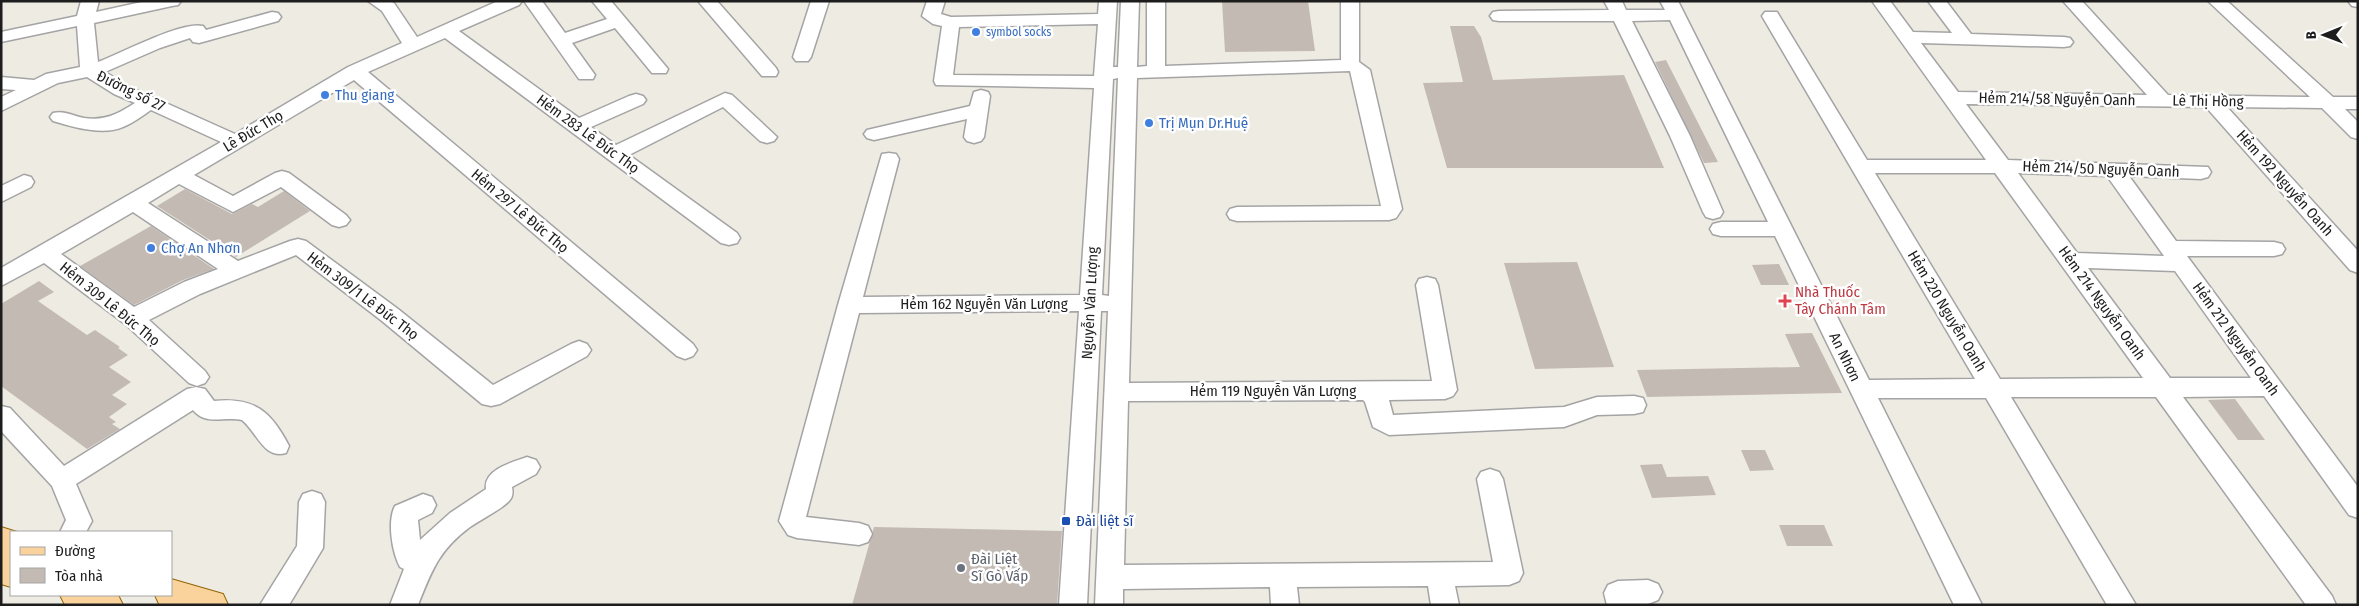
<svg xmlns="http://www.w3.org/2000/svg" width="2359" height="606" font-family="'Fira Sans Condensed',sans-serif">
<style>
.building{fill:#c3bab3}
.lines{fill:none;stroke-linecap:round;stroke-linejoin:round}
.minor-casing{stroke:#a4a4a4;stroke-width:3}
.major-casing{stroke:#936503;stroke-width:2}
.minor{fill:#fff;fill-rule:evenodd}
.major{fill:#fad39c;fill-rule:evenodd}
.shop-dot{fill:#3f7fe0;stroke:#fff;stroke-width:2}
.health-dot{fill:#e0444e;stroke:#fff;stroke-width:2}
.transit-dot{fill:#1a4fb4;stroke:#fff;stroke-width:2}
.worship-dot{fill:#6b7280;stroke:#fff;stroke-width:2}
.labels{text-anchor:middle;stroke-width:5;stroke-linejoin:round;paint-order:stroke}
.far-shop-label{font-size:12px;fill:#366cbe;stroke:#fff;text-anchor:start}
.street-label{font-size:15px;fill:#1d1d1d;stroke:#fff}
.shop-label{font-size:15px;fill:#366cbe;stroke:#fff;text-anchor:start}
.health-label{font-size:15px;fill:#be3a42;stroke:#fff;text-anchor:start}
.transit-label{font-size:15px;fill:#164399;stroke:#fff;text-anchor:start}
.worship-label{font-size:15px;fill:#5b616d;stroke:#fff;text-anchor:start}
</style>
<rect width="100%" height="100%" fill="#eeebe3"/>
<path class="building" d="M1222,1H1308L1315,51L1225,52Z
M1450,26H1474L1481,37L1493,80L1624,75L1664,168H1447L1423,83L1463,82Z
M1666,60L1718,162L1704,163L1655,62Z
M185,189L232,214L252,204L258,207L284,191L310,211L236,257L157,206Z
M151,226L214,269L183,280L134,305L80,266Z
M1577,262L1614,367L1535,369L1504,263Z
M1779,264L1789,285H1761L1752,265Z
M39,281L54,292L38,301L87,335L95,330L120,347L118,348L128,355L109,367L131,382L112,395L127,404L109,417L116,422L112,424L120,429L87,449L1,386V304Z
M1812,333L1842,393L1647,397L1637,370L1800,367L1785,334Z
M2235,399L2265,440H2238L2208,400Z
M1741,450H1765L1774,470L1750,471Z
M1662,464L1667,477L1708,476L1716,495L1652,498L1640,465Z
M1779,525H1824L1833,546H1787Z
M874,527L1062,531L1057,605H852Z"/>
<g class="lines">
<defs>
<path id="minor" d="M81,1H99L96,12L146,1H181L178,5L172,6L94,23L98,62C122,53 181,21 203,26L206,30L272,12L278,13L281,17L278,21L199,43L193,42L190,38L160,48L105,72L128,86L235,134L348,67L402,43L382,11L368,1H390L394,3L417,37L498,1H522L519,5L459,31L579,118L629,96L636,94L643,96L646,100L643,104L591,127L616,145L725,93L732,95L777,137L774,141L767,143L760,141L723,107L629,155L737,233L740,238L737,243L729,245L721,243L445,38L368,72L693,344L697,350L693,356L685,359L677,356L354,80L194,175L233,196L275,173L282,171L289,173L346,215L350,220L346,225L339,227L332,225L281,187L233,212L179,184L148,203L238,261L290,241L298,239L306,241L398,309L493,385L571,344L579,341L587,344L591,350L587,356L500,404L491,406L482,404L382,321L296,255L200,294L149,320L205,371L209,377L205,383L197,386L189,383L125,324L44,263L1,286V268L221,142L151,110C142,116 133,123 123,127C103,136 73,127 53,121L50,117L53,113C64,110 73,116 84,118C105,121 118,114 135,103L114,94L87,77L58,83L1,111V97L16,90L1,89V77L34,80L46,74L80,67L77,26L1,42V32L77,16ZM133,212L218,269L184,282L134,307L61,254Z
M524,1H542L565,33L607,19L592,1H611L668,69L666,73H652L615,28L572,43L595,75L593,79H579Z
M698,1H717L776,68L778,72L776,76H762Z
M811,1H829L811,57L808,61H796L793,57Z
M927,1H945L941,14L951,17L1098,14L1099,1H1117L1113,67H1118L1121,1H1139L1137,67L1147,66V1H1165V66L1341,60V1H1359V62L1370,70L1402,209L1396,218L1389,220L1237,221L1230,219L1227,214L1230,209L1237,207L1381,206L1350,71L1137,78L1129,383L1432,381L1416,285L1419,279L1427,277L1435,279L1438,285L1457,390L1453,396L1445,399L1389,400L1393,415L1564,407L1597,397L1634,396L1643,398L1646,405L1643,412L1634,414L1597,415L1564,427L1389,435L1373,427L1365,402L1363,400L1128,401L1124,565L1493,562L1477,479L1481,472L1490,469L1499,472L1503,479L1523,573L1519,581L1509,585L1455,586L1459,605H1431L1428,586L1297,587L1299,605H1271L1270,587L1123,589V605H1095L1108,311H1101L1087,605H1059L1079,311L859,313L806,517L859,523L868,526L872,534L868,542L859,545L797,538L788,535L779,521L838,305L882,154L889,153L896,154L899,159L863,297L1080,295L1094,88L936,85L934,81L942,26L933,24L922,16ZM1098,24L1094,76L953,75L959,27ZM1118,78L1109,296L1102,295L1113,79Z
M1604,1H1622L1626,10H1665L1660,1H1678L1869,380L1975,379L1762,16L1765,12H1777L1867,160H1986L1872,1H1890L1913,32L1952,33L1928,1H1946L1971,34L2064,37L2070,38L2073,42L2070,46L2064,47L1921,43L1958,92L2147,95L2063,1H2082L2168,95L2310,97L2208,1H2227L2333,97H2358V109H2345L2358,122V139L2351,137L2322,108L2227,107L2358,251V273L2350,270L2206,107L1966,104L2008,160L2208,167L2211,172L2208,177L2201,179L2129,176L2176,241L2274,242L2282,244L2285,249L2282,254L2274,256H2187L2358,487V518L2349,515L2264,396L2183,397L2332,596L2336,605H2306L2156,397H2011L2136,605H2107L1986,398H1878L1982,605H1954L1775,236H1721L1713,234L1710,229L1713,224L1721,222H1768L1670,20L1632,21L1690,136L1723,212L1720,217L1713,219L1706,217L1703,212L1670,136L1614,21H1499L1493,20L1490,16L1493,12L1499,11L1609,10ZM1875,173H1995L2143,378L2000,379ZM2018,173L2107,176L2164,256L2077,253ZM2088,268L2175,271L2251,378H2170Z
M2348,1H2358V7L2352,6Z
M981,90L988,92L990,96L984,137L981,141L974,143L967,141L964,137L967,119L874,140L867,138L864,134L867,130L970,106L974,92Z
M24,175L31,177L34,182L31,187L1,202V186Z
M196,387L205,389L214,401C254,397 271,411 289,446L286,453C264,460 257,432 242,420C223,416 206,426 193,410L76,484L92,521L86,532H60L66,520L52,486L1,431V406L10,408L64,466L187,389Z
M527,457L536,460L540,467L536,474L512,487C513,492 513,497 509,501C502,509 480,520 470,527C439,550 432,570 418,605H390L404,569L400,567C392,552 387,521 395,506L423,494L432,497L436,505L432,513L418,520L420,540L450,513L486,489C483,470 512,462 527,457Z
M312,491L321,494L325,502L323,548L289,605H260L297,546L299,502L303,494Z
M1648,580L1658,584L1662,592L1658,600L1648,604L1607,605L1604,593L1608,585L1618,581Z"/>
<path id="major" d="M1,527L17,532H11V558L1,555Z
M1,555L11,558V587L1,584Z
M171,579L223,594L228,605L159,604L155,595H171Z
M60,595H118L123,605H65Z"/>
</defs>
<use href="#minor" class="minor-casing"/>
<use href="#major" class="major-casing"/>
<use href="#minor" class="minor"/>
<use href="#major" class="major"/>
</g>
<g class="shop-dot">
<circle cx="976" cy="32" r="5"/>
<circle cx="325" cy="95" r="5"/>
<circle cx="1149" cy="123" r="5"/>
<circle cx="151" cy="248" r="5"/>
</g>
<path class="health-dot" d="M1782.5 293.5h5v5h5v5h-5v5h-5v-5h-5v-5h5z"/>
<rect class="transit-dot" x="1061" y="516" width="10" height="10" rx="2.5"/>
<circle class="worship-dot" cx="961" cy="568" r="5"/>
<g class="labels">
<g class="far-shop-label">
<text x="986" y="36">symbol socks</text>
</g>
<g class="street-label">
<text transform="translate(131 91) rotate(26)" y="5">Đường số 27</text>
<text transform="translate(2057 99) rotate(1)" y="5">Hẻm 214/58 Nguyễn Oanh</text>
<text transform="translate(2208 101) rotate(1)" y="5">Lê Thị Hồng</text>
<text transform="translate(253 131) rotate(-31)" y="5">Lê Đức Thọ</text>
<text transform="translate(588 134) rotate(36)" y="5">Hẻm 283 Lê Đức Thọ</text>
<text transform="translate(2101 169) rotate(2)" y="5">Hẻm 214/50 Nguyễn Oanh</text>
<text transform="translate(2285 183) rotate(48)" y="5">Hẻm 192 Nguyễn Oanh</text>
<text transform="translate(520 211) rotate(40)" y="5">Hẻm 297 Lê Đức Thọ</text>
<text transform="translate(363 296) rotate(37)" y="5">Hẻm 309/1 Lê Đức Thọ</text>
<text transform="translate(1090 303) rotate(-87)" y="5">Nguyễn Văn Lượng</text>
<text transform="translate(2102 303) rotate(54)" y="5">Hẻm 214 Nguyễn Oanh</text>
<text transform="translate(110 304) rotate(39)" y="5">Hẻm 309 Lê Đức Thọ</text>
<text x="984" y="309">Hẻm 162 Nguyễn Văn Lượng</text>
<text transform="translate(1947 311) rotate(59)" y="5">Hẻm 220 Nguyễn Oanh</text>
<text transform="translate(2236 339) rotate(54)" y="5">Hẻm 212 Nguyễn Oanh</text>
<text transform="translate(1845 357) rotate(64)" y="5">An Nhơn</text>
<text x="1273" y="396">Hẻm 119 Nguyễn Văn Lượng</text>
</g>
<g class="shop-label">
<text x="335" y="100">Thu giang</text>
<text x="1159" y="128">Trị Mụn Dr.Huệ</text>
<text x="161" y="253">Chợ An Nhơn</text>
</g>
<g class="health-label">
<text x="1795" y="297">Nhà Thuốc<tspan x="1795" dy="17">Tây Chánh Tâm</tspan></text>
</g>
<g class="transit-label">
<text x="1076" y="526">Đài liệt sĩ</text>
</g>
<g class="worship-label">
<text x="971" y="564">Đài Liệt<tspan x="971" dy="17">Sĩ Gò Vấp</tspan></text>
</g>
</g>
<rect width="2359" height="606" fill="none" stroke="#1d1d1d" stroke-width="5"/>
<rect x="10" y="531" width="162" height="65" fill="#ffffff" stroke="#a5a5a5"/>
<rect x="20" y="547" width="25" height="8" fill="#fad39c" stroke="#a5a5a5"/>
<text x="55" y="556" font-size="15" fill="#1d1d1d">Đường</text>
<rect x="20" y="568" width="25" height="15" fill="#c3bab3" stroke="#a5a5a5"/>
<text x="55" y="581" font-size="15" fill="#1d1d1d">Tòa nhà</text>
<g transform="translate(2324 35) rotate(269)" stroke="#ffffff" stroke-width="4" paint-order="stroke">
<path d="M0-4L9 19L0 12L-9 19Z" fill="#1d1d1d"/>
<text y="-8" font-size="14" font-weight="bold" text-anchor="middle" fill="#1d1d1d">B</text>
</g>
</svg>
